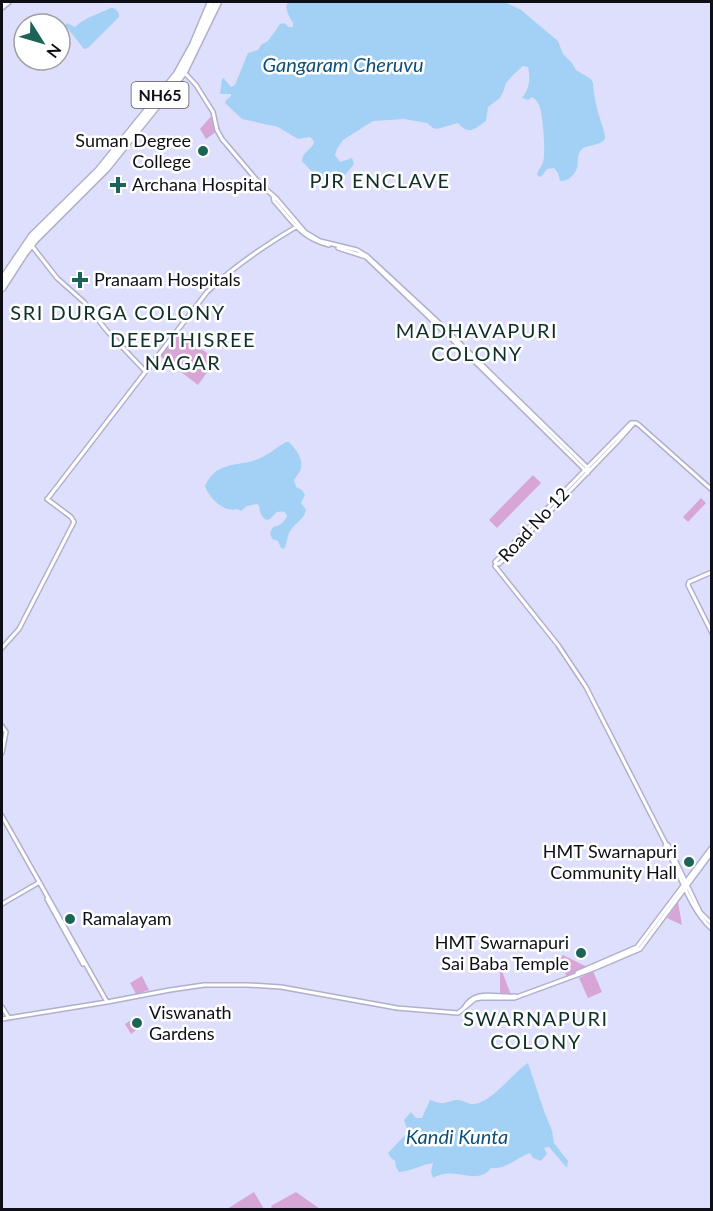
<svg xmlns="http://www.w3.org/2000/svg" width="713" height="1211" font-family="Lato,sans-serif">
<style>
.green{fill:#d7a6d6}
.water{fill:#a3d1f5}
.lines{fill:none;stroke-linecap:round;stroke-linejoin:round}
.minor-casing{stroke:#b0b0cc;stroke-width:6}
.major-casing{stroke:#b0b0cc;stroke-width:8}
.highway-casing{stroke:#b0b0cc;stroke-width:9}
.minor{stroke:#fff;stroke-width:3}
.major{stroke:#fff;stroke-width:4.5}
.highway{stroke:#fff;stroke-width:6}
.poi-dot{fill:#1d6458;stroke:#fff;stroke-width:2}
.labels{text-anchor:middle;stroke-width:5;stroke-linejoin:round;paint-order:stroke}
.shield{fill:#fff;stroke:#56565d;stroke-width:1.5}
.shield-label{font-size:16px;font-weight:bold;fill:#0e0e17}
.poi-label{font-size:18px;fill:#0e0e17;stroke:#fff;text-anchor:start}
.street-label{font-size:18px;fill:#0e0e17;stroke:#fff}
.water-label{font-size:20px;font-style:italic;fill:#0a507a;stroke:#fff}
.neighbourhood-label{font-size:20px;letter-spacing:1.5px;fill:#0f302a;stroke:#fff}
</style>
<rect width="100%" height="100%" fill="#dedffc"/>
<path class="green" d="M213,114L216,132L206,139L200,129Z
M179,332L216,360L198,385L160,356Z
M533,475L541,483L497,528L489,520Z
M701,498L706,503L688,522L683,517Z
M678,902L682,925L667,918Z
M563,955L589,968L566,976L560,959Z
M500,971H502L511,995H500Z
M593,971L602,992L588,998L579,978Z
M142,976L149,990L136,994L130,983Z
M138,1016L144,1024L131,1034L125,1024Z
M254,1192L264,1209H227Z
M296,1192L320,1209H272L271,1206Z"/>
<path class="water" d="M288,2H505L521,10L558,41L563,54L572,63L576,70L591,79L593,83C594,99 598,113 603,128C604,131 605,135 605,138C603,146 587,144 581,150C576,156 579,162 577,168C574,176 567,182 560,181L558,173L554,168L547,169L541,177L537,175C538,169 541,168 543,162C546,154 543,113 539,105C537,101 536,100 532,97L528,100L522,98C529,89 531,79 528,67L523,66L513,75L506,83L504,90L500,98L488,107L486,121C474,129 469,136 458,123L437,129L433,128L427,123L404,119L373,121L343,140L337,149L335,155L340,162L352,158L354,164C333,193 321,182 302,161C302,152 311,150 314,143L313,140L310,137L298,139L278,127L242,119L225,103L226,100L231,96V94H220L222,79L224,78L225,80L231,87L235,85L248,53L258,50L261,45L268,41L280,24L284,23L289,27H293V23C289,16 284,9 288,2Z
M110,8C114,7 120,12 119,17L88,48L84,49L65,25L67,23L75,27C87,16 97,15 110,8Z
M286,442H289C296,449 305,461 300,471C298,474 296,477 294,480L296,487L302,490L305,495L301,503L306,510C304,520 296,522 291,530C286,536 288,543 284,549L281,548L278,541L272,539L270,533L273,527C279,526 284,523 287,516C286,511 281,511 277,512L270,519L267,520C261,518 260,511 259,506L257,504L247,506L241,511L237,509C224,513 209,498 205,486C216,461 236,467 258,459C265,457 279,446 286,442Z
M528,1063L543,1108L552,1131L554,1143L568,1161L567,1168L549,1147L544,1148L547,1154L541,1161L533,1158L530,1153C516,1158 506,1170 491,1168C476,1187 456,1165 433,1178L431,1172L433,1163C421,1165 411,1171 399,1172L396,1167L395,1161L390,1157L388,1153L408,1132L404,1120L411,1112L416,1118H422L430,1100C434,1101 440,1104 444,1103C449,1102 452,1100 457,1100C463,1100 466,1103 471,1104C490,1106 513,1072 528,1063Z"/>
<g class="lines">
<defs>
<path id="minor" d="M184,72L196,85L213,112L217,130L222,139L260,184L276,198L305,232L320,241L357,250L367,256L435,319L590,470
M273,196L274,201C292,221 301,238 329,245
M32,246L57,278L84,302L107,331L145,371
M338,248L366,257L462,349L588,473
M495,562L631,423H636L639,425L712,490
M496,563L499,564L617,442L634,423
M496,564L495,566L558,645L586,687L666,844
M712,572L689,582L688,585L712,633
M2,648L19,629L74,522L71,517L47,499L49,497L207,292C234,266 264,246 296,227
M2,726L6,732L2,753
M2,816L107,1002
M668,845L666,844L665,846C680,872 689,909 712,929
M668,845L700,912L712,924
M47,899L83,964
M2,904L38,883
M577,973L637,947L712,847
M2,1007L9,1018
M464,1008C475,988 496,998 515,996
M2,1019L107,1002L170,990L204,985H248L281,987L397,1008L458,1013L475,999L481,998H514L593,969L640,949L712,852"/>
<path id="major" d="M2,7L8,2"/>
<path id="highway" d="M2,280L32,236L98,171L177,74L193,45L211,2
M2,288L24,254L35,240L106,169L184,72L218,2"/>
</defs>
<use href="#minor" class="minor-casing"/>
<use href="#major" class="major-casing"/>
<use href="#highway" class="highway-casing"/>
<use href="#minor" class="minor"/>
<use href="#major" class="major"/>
<use href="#highway" class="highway"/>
</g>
<g class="poi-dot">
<circle cx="203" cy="151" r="6"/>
<path d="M115 176h6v6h6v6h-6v6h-6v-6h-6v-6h6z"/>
<path d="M77 271h6v6h6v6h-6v6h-6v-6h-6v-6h6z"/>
<circle cx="689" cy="862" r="6"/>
<circle cx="70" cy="919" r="6"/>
<circle cx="581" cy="953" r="6"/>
<circle cx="137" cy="1023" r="6"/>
</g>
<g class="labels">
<rect class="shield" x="131.5" y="82" width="57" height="26" rx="4.5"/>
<g class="shield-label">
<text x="160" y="101">NH65</text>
</g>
<g class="poi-label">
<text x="191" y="147" text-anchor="end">Suman Degree<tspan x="191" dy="21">College</tspan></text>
<text x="132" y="191">Archana Hospital</text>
<text x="94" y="286">Pranaam Hospitals</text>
<text x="677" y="858" text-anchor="end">HMT Swarnapuri<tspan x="677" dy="21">Community Hall</tspan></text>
<text x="82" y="925">Ramalayam</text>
<text x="569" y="949" text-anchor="end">HMT Swarnapuri<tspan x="569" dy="21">Sai Baba Temple</tspan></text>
<text x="149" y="1019">Viswanath<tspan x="149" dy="21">Gardens</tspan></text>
</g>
<g class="street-label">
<text transform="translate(534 525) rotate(-47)" y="6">Road No 12</text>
</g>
<g class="water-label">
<text x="343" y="72">Gangaram Cheruvu</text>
<text x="457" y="1144">Kandi Kunta</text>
</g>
<g class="neighbourhood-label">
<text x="380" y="188">PJR ENCLAVE</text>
<text x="118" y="320">SRI DURGA COLONY</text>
<text x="477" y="338">MADHAVAPURI<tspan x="477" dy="23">COLONY</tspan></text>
<text x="183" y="347">DEEPTHISREE<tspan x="183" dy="23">NAGAR</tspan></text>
<text x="536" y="1026">SWARNAPURI<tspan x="536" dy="23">COLONY</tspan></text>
</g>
</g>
<rect width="713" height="1211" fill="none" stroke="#0e0e17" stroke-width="6"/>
<g transform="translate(42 42) rotate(127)"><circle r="28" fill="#ffffff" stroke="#9f9fa2" stroke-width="1.5"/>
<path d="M0-4.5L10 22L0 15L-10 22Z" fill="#1d6458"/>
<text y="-9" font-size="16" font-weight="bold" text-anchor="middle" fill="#0e0e17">N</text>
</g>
</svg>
